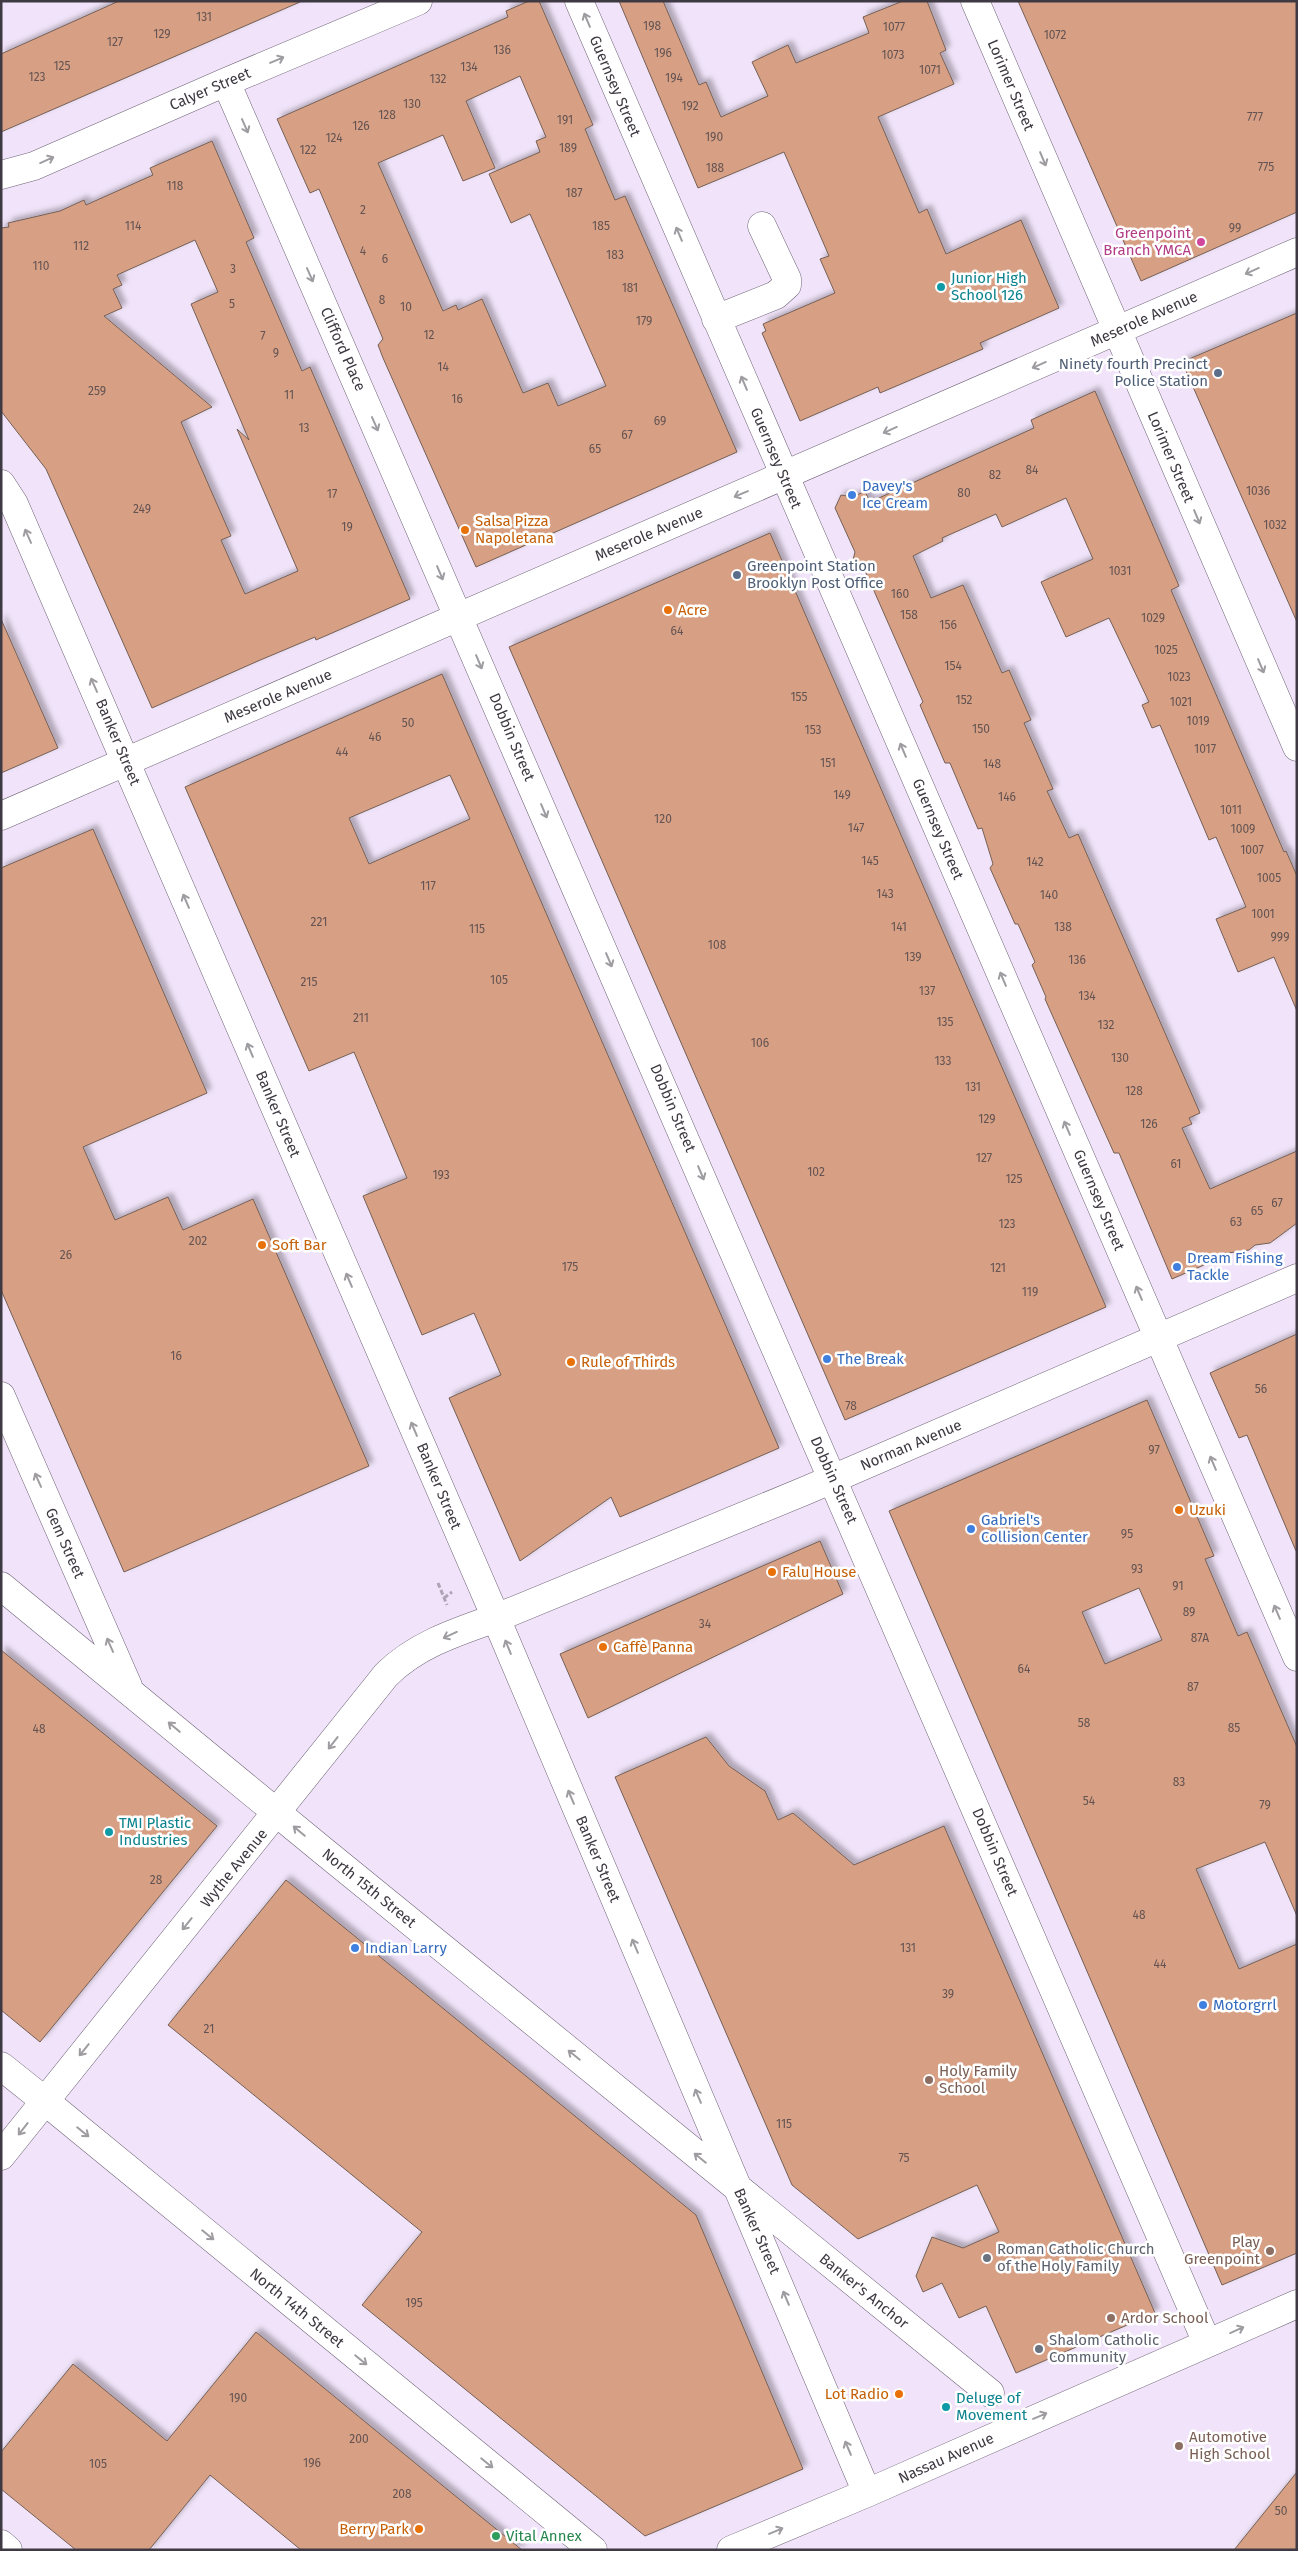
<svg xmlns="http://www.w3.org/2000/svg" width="1298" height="2551" font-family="'Fira Sans',sans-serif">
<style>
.building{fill:#d7a084;stroke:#755f55;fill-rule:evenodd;filter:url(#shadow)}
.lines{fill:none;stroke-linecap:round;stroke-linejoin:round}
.minor-casing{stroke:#6e6376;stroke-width:29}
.major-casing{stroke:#6e6376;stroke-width:29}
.path{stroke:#aea4b5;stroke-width:3;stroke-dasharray:5 2.5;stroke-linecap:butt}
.minor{stroke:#fff;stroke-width:28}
.major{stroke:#fff;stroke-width:28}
.oneway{stroke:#9e9ca0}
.hotel-dot{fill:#d1479c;stroke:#fff;stroke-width:2}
.culture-dot{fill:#0f9aa8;stroke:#fff;stroke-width:2}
.service-dot{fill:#5c6f8a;stroke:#fff;stroke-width:2}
.shop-dot{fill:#3f7fe0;stroke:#fff;stroke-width:2}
.food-dot{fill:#e8710a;stroke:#fff;stroke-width:2}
.education-dot{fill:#8d6e63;stroke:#fff;stroke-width:2}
.worship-dot{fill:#6b7280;stroke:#fff;stroke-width:2}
.leisure-dot{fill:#2e9e5b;stroke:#fff;stroke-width:2}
.labels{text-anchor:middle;stroke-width:5;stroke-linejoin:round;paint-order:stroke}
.number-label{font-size:12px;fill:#645352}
.street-label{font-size:15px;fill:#3e3942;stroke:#fff}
.hotel-label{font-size:15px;fill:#b23c85;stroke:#fff;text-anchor:end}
.culture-label{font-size:15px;fill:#0d838f;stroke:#fff;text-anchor:start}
.service-label{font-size:15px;fill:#4e5e75;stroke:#fff;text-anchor:end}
.shop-label{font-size:15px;fill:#366cbe;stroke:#fff;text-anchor:start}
.food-label{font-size:15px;fill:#c56008;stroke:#fff;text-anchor:start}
.education-label{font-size:15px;fill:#785e54;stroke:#fff;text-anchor:start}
.worship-label{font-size:15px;fill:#5b616d;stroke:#fff;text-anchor:start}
.leisure-label{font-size:15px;fill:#27864d;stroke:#fff;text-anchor:start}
</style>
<defs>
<filter id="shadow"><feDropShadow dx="4.5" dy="-4.5" stdDeviation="2.5" flood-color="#0004"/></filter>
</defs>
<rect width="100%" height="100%" fill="#f1e4fa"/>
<path class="building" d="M119,1H300V2L1,132V54Z
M529,1H539L593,125L585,129L615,200L625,196L737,452L476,567L383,358L378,345L383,339L319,189L310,193L277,119L508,17L506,11ZM520,76L546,137L536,141L540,152L489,174L511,223L530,214L606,386L558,406L548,383L523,393L482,299L458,310L456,305L443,311L378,163L443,135L463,181L495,168L466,101Z
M619,1H663L699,85L706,82L721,117L768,96L752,62L788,45L796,63L869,33L863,17L903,1H927L946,50L940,53L954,84L878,117L919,213L927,209L946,254L1021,220L1059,308L980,343L983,349L880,393L878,387L800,421L762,333L766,331L763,324L835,293L820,259L829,256L784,152L698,188Z
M1018,1H1297V212L1141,281Z
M212,141L254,238L246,242L260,274L302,371L310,367L410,599L316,640L315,637L258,661L152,708L46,469L1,411V228L9,227L8,223L60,211L84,200L86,205L153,175L150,168ZM195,240L218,292L191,304L249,440L237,429L298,571L245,594L221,540L231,536L181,422L212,407L104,316L122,308L113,289L122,285L117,275Z
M1297,313V622L1182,362Z
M1095,391L1179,586L1171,590L1284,852L1286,851L1297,876V1011L1274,957L1238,972L1216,919L1246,907L1216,837L1209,840L1160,725L1152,728L1142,705L1149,702L1109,618L1066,637L1041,582L1093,559L1066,498L1002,527L996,514L942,538L943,541L913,556L931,598L963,585L1002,673L1009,670L1031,720L1024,723L1053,789L1047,791L1069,838L1078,834L1200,1113L1189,1118L1192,1124L1182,1128L1210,1189L1297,1151V1223L1270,1243L1255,1245L1249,1250L1200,1257L1204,1265L1172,1279L1119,1153H1114L1045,999L1046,997L1032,965L1035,962L1018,924H1015L990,868L993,864L982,828L978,829L950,763H945L920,705L923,702L867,575L861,564L853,560L855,552L835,508L841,495L853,497L865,491L870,502L1034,428L1031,420Z
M770,533L1106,1307L845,1420L509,647Z
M1,619L58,748L1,773Z
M442,674L779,1448L620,1517L611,1497L520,1561L449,1398L501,1375L474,1313L422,1335L363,1196L407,1178L354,1052L309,1071L185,787ZM450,775L470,819L369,864L349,818Z
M93,829L207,1093L83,1147L115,1220L168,1197L183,1230L253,1199L369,1466L124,1572L1,1290V868Z
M1297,1334V1551H1296L1247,1435L1239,1438L1210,1373Z
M1147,1400L1214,1556L1205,1559L1238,1636L1247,1632L1297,1747V1916L1265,1842L1196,1869L1239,1969L1297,1944V2253L1222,2285L889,1511ZM1139,1588L1162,1640L1105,1664L1082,1612Z
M820,1541L843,1594L588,1718L560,1654Z
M1,1650L217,1826L40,2042L1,2010Z
M706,1737L729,1766L765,1791L778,1820L793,1813L854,1865L944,1826L1155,2313L1016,2373L986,2306L959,2318L942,2283L923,2292L916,2276L932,2237L963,2248L999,2232L977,2185L858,2239L792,2185L615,1777Z
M286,1880L696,2215L803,2469L645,2536L362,2305L422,2232L168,2025Z
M256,2332L437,2481L522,2550H301L210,2475L149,2550H76L1,2489V2452L73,2364L167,2441Z
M1297,2472V2550H1234Z"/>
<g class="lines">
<defs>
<path id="minor" d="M579,1L1297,1657
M975,1L1297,747
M226,82L1207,2343
M1,175L34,166L226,82L418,1
M716,319L776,295L787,285V279L762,226
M1,484L14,504L496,1618L867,2493
M1,816L1297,252
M1,1396L128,1686
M1,1586L321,1849L990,2393
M1,2544L8,2550
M593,2550L45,2101L386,1675C416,1645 456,1632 496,1618L807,1490L1297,1278
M731,2550L867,2493L1297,2304"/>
<path id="major" d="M1,2066L45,2101L1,2156"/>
</defs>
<use href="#minor" class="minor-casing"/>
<use href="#major" class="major-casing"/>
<path class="path" d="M438,1583L447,1605
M444,1598L452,1592"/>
<use href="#minor" class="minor"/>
<use href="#major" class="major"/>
</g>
<defs><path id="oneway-shaft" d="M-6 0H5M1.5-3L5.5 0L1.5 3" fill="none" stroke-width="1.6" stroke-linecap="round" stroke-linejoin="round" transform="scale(1.25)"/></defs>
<g class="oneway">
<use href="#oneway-shaft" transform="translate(587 20) rotate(-113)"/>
<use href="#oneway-shaft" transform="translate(277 60) rotate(-23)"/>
<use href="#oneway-shaft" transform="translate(245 126) rotate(66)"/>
<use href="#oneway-shaft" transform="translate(1043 159) rotate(67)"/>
<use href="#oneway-shaft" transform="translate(47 160) rotate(-24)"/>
<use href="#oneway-shaft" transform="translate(679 234) rotate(-113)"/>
<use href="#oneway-shaft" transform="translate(1252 271) rotate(156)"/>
<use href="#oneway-shaft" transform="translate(310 275) rotate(66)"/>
<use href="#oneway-shaft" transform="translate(1039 365) rotate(156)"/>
<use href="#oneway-shaft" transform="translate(744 383) rotate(-113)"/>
<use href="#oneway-shaft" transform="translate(375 424) rotate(66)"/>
<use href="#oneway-shaft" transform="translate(890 430) rotate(156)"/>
<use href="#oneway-shaft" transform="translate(741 494) rotate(157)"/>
<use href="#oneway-shaft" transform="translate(1197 517) rotate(67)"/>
<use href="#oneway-shaft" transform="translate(28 536) rotate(-114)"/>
<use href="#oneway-shaft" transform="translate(440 573) rotate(67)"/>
<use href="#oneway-shaft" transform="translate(479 662) rotate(67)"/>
<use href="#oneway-shaft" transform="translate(1261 666) rotate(67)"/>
<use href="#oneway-shaft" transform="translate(94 685) rotate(-114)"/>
<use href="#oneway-shaft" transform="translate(903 750) rotate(-113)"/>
<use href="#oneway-shaft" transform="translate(544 811) rotate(67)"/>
<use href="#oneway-shaft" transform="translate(186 901) rotate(-113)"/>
<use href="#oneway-shaft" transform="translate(609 960) rotate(67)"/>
<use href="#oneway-shaft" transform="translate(1003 979) rotate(-113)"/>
<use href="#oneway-shaft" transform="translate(250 1050) rotate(-113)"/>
<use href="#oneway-shaft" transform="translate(1067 1128) rotate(-113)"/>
<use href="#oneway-shaft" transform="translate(701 1173) rotate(67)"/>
<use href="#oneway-shaft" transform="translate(349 1280) rotate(-113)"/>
<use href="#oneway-shaft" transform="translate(1139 1293) rotate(-113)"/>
<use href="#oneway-shaft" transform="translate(414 1429) rotate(-113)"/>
<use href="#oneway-shaft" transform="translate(1213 1463) rotate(-113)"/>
<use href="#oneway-shaft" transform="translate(38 1480) rotate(-114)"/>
<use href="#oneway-shaft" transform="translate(1277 1612) rotate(-113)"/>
<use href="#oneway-shaft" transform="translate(450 1635) rotate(155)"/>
<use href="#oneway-shaft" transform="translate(110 1645) rotate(-114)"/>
<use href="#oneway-shaft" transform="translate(508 1647) rotate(-112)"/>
<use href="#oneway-shaft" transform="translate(174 1727) rotate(-140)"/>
<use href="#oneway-shaft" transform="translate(333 1743) rotate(128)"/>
<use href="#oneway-shaft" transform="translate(571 1797) rotate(-113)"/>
<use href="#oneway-shaft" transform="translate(299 1831) rotate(-140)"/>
<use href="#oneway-shaft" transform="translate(187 1924) rotate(129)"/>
<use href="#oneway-shaft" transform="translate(635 1946) rotate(-113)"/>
<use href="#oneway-shaft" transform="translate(84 2050) rotate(129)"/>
<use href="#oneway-shaft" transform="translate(574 2055) rotate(-141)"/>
<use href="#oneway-shaft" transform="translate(698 2096) rotate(-113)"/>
<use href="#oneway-shaft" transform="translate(23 2129) rotate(128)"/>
<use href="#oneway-shaft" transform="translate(83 2132) rotate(39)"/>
<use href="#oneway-shaft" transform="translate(700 2158) rotate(-141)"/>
<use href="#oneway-shaft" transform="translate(208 2235) rotate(39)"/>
<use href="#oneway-shaft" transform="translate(786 2298) rotate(-113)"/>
<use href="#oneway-shaft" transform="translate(1237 2330) rotate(-24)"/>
<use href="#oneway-shaft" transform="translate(361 2360) rotate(39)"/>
<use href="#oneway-shaft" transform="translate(1040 2416) rotate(-23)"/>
<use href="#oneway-shaft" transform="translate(848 2448) rotate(-113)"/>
<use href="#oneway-shaft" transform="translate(487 2463) rotate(39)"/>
<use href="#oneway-shaft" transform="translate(776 2531) rotate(-23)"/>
</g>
<circle class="hotel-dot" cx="1201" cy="242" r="5"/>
<g class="culture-dot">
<circle cx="941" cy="287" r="5"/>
<circle cx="109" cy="1832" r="5"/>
<circle cx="946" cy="2407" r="5"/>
</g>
<g class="service-dot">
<circle cx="1218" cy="373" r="5"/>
<circle cx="737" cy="575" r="5"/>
</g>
<g class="shop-dot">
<circle cx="852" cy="495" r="5"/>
<circle cx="1177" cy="1267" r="5"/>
<circle cx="827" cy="1359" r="5"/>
<circle cx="971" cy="1529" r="5"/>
<circle cx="355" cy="1948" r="5"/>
<circle cx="1203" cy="2005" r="5"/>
</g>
<g class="food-dot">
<circle cx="465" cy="530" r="5"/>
<circle cx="668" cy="610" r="5"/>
<circle cx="262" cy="1245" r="5"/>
<circle cx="571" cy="1362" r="5"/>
<circle cx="1179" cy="1510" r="5"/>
<circle cx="772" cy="1572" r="5"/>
<circle cx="603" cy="1647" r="5"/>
<circle cx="899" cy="2394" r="5"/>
<circle cx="419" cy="2529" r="5"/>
</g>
<g class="education-dot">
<circle cx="929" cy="2080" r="5"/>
<circle cx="1270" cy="2251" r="5"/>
<circle cx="1111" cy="2318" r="5"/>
<circle cx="1179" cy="2446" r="5"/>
</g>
<g class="worship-dot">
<circle cx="987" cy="2258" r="5"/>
<circle cx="1039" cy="2349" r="5"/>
</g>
<circle class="leisure-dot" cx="496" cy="2536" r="5"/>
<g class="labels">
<g class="number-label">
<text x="204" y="21">131</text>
<text x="652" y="30">198</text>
<text x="894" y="31">1077</text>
<text x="162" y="38">129</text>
<text x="1055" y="39">1072</text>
<text x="115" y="46">127</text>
<text x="502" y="54">136</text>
<text x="663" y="57">196</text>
<text x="893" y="59">1073</text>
<text x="62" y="70">125</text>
<text x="469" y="71">134</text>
<text x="930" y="74">1071</text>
<text x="37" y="81">123</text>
<text x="674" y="82">194</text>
<text x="438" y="83">132</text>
<text x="412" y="108">130</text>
<text x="690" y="110">192</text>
<text x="387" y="119">128</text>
<text x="1255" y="121">777</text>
<text x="565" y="124">191</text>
<text x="361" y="130">126</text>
<text x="714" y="141">190</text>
<text x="334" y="142">124</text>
<text x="568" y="152">189</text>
<text x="308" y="154">122</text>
<text x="1266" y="171">775</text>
<text x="715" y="172">188</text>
<text x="175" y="190">118</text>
<text x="574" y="197">187</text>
<text x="363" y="214">2</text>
<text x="133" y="230">114</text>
<text x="601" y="230">185</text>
<text x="1235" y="232">99</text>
<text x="81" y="250">112</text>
<text x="363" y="255">4</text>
<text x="615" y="259">183</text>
<text x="385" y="263">6</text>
<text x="41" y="270">110</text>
<text x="233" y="273">3</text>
<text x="630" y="292">181</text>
<text x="382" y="304">8</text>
<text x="232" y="308">5</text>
<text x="406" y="311">10</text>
<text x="644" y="325">179</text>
<text x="429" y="339">12</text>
<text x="263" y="340">7</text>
<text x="276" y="357">9</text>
<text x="443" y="371">14</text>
<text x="97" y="395">259</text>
<text x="289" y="399">11</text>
<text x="457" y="403">16</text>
<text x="660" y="425">69</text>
<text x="304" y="432">13</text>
<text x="627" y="439">67</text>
<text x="595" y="453">65</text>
<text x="1032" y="474">84</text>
<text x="995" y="479">82</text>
<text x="1258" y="495">1036</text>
<text x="964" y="497">80</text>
<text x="332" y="498">17</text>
<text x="142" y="513">249</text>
<text x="1275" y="529">1032</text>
<text x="347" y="531">19</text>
<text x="1120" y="575">1031</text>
<text x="900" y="598">160</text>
<text x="909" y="619">158</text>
<text x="1153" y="622">1029</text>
<text x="948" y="629">156</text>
<text x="677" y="635">64</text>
<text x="1166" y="654">1025</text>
<text x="953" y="670">154</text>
<text x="1179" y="681">1023</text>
<text x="799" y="701">155</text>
<text x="964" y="704">152</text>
<text x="1181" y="706">1021</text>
<text x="1198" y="725">1019</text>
<text x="408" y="727">50</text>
<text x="981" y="733">150</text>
<text x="813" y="734">153</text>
<text x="375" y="741">46</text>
<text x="1205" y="753">1017</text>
<text x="342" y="756">44</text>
<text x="828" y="767">151</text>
<text x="992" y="768">148</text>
<text x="842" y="799">149</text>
<text x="1007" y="801">146</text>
<text x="1231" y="814">1011</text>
<text x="663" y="823">120</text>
<text x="856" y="832">147</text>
<text x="1243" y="833">1009</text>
<text x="1252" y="854">1007</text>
<text x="870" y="865">145</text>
<text x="1035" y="866">142</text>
<text x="1269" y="882">1005</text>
<text x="428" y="890">117</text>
<text x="885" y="898">143</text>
<text x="1049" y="899">140</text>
<text x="1263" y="918">1001</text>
<text x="319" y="926">221</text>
<text x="899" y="931">141</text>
<text x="1063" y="931">138</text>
<text x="477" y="933">115</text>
<text x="1280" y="941">999</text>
<text x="717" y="949">108</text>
<text x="913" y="961">139</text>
<text x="1077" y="964">136</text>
<text x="499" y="984">105</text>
<text x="309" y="986">215</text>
<text x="927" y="995">137</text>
<text x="1087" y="1000">134</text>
<text x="361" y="1022">211</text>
<text x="945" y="1026">135</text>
<text x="1106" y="1029">132</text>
<text x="760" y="1047">106</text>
<text x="1120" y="1062">130</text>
<text x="943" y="1065">133</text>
<text x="973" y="1091">131</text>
<text x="1134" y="1095">128</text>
<text x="987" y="1123">129</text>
<text x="1149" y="1128">126</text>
<text x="984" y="1162">127</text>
<text x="1176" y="1168">61</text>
<text x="816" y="1176">102</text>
<text x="441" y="1179">193</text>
<text x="1014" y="1183">125</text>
<text x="1277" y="1207">67</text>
<text x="1257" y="1215">65</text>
<text x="1236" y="1226">63</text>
<text x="1007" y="1228">123</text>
<text x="198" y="1245">202</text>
<text x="66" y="1259">26</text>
<text x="570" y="1271">175</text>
<text x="998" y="1272">121</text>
<text x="1030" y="1296">119</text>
<text x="176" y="1360">16</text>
<text x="1261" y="1393">56</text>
<text x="851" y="1410">78</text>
<text x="1154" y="1454">97</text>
<text x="1127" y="1538">95</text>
<text x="1137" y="1573">93</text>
<text x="1178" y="1590">91</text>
<text x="1189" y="1616">89</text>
<text x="705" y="1628">34</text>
<text x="1200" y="1642">87A</text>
<text x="1024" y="1673">64</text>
<text x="1193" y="1691">87</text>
<text x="1084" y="1727">58</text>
<text x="1234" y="1732">85</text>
<text x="39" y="1733">48</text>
<text x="1179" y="1786">83</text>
<text x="1089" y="1805">54</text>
<text x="1265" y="1809">79</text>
<text x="156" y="1884">28</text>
<text x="1139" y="1919">48</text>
<text x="908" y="1952">131</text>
<text x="1160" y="1968">44</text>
<text x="948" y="1998">39</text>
<text x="209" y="2033">21</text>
<text x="784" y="2128">115</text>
<text x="904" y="2162">75</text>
<text x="414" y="2307">195</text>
<text x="238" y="2402">190</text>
<text x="359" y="2443">200</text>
<text x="312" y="2467">196</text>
<text x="98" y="2468">105</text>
<text x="402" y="2498">208</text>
<text x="1281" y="2515">50</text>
</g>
<g class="street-label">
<text transform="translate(1011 85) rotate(67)" y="5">Lorimer Street</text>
<text transform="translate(615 86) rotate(67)" y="5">Guernsey Street</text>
<text transform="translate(210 89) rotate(-23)" y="5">Calyer Street</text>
<text transform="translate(1144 319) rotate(-24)" y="5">Meserole Avenue</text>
<text transform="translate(343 349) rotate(66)" y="5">Clifford Place</text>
<text transform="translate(1171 457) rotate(67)" y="5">Lorimer Street</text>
<text transform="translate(776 458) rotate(67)" y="5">Guernsey Street</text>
<text transform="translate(649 534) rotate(-23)" y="5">Meserole Avenue</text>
<text transform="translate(278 696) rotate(-23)" y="5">Meserole Avenue</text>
<text transform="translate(512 737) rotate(67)" y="5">Dobbin Street</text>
<text transform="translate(118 742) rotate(67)" y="5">Banker Street</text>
<text transform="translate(938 829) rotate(67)" y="5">Guernsey Street</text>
<text transform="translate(673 1108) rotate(67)" y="5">Dobbin Street</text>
<text transform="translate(278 1114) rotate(67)" y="5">Banker Street</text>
<text transform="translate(1099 1200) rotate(67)" y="5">Guernsey Street</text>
<text transform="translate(911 1445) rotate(-23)" y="5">Norman Avenue</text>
<text transform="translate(834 1480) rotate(66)" y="5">Dobbin Street</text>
<text transform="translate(439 1486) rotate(67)" y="5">Banker Street</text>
<text transform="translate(65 1543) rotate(66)" y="5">Gem Street</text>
<text transform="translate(995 1852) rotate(67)" y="5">Dobbin Street</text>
<text transform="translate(598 1859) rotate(67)" y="5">Banker Street</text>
<text transform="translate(234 1868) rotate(-51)" y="5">Wythe Avenue</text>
<text transform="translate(369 1888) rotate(39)" y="5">North 15th Street</text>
<text transform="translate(757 2231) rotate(66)" y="5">Banker Street</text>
<text transform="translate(864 2291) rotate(39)" y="5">Banker's Anchor</text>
<text transform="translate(297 2308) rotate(39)" y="5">North 14th Street</text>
<text transform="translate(946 2458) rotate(-24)" y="5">Nassau Avenue</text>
</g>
<g class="hotel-label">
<text x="1191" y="238">Greenpoint<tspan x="1191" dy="17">Branch YMCA</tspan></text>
</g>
<g class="culture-label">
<text x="951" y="283">Junior High<tspan x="951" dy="17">School 126</tspan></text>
<text x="119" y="1828">TMI Plastic<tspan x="119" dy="17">Industries</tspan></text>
<text x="956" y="2403">Deluge of<tspan x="956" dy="17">Movement</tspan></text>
</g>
<g class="service-label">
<text x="1208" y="369">Ninety fourth Precinct<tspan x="1208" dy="17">Police Station</tspan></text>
<text x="747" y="571" text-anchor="start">Greenpoint Station<tspan x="747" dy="17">Brooklyn Post Office</tspan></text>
</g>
<g class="shop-label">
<text x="862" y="491">Davey's<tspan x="862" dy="17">Ice Cream</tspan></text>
<text x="1187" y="1263">Dream Fishing<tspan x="1187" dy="17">Tackle</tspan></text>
<text x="837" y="1364">The Break</text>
<text x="981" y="1525">Gabriel's<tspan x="981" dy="17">Collision Center</tspan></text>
<text x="365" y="1953">Indian Larry</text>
<text x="1213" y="2010">Motorgrrl</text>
</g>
<g class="food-label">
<text x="475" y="526">Salsa Pizza<tspan x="475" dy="17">Napoletana</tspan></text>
<text x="678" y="615">Acre</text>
<text x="272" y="1250">Soft Bar</text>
<text x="581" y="1367">Rule of Thirds</text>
<text x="1189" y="1515">Uzuki</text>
<text x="782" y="1577">Falu House</text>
<text x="613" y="1652">Caffè Panna</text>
<text x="889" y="2399" text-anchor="end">Lot Radio</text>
<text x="409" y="2534" text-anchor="end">Berry Park</text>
</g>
<g class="education-label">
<text x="939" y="2076">Holy Family<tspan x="939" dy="17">School</tspan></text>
<text x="1260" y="2247" text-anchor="end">Play<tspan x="1260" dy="17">Greenpoint</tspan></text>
<text x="1121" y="2323">Ardor School</text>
<text x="1189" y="2442">Automotive<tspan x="1189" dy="17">High School</tspan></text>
</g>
<g class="worship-label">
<text x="997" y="2254">Roman Catholic Church<tspan x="997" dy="17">of the Holy Family</tspan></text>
<text x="1049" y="2345">Shalom Catholic<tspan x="1049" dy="17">Community</tspan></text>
</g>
<g class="leisure-label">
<text x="506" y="2541">Vital Annex</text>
</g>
</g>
<rect width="1298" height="2551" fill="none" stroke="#3e3942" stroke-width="5"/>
</svg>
